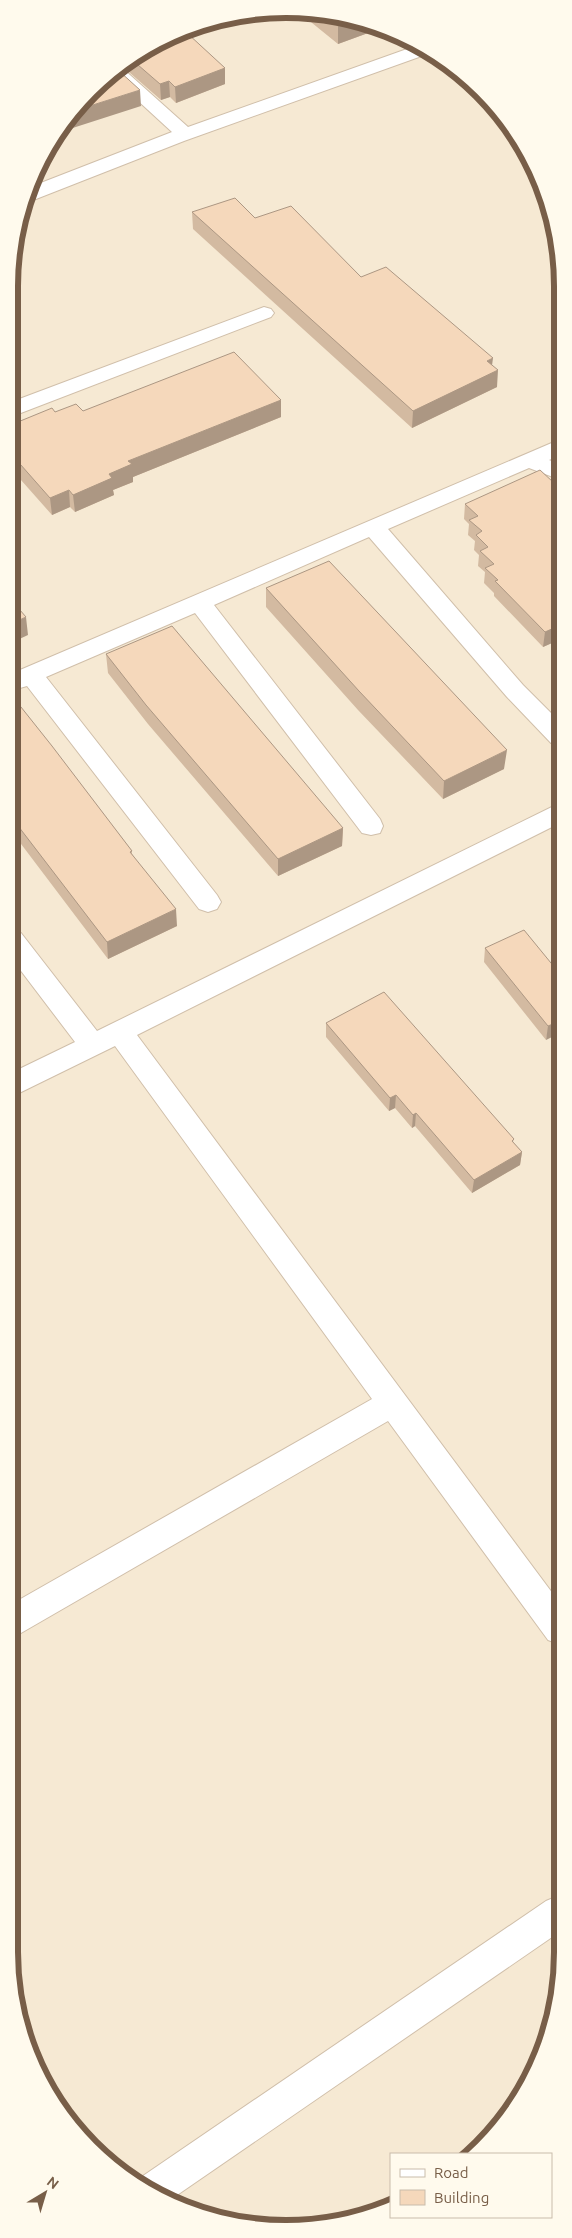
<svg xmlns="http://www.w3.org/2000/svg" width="572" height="2238" font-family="Ubuntu,sans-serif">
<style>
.residential{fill:#f6e9d3}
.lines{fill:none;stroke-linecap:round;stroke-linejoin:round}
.minor-casing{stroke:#d0bfaa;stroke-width:2}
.minor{fill:#fff;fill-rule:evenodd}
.wall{fill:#d3baa1}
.shaded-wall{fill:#ac9783}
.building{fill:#f5d8bb;stroke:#ac9783}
.rim{fill:none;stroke:#785e48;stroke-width:6}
</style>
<rect width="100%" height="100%" fill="#fef7e5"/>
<path class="residential" d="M232,14H340L424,46L482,90L535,164L561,250L558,2006L526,2091L470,2154H391V2206L375,2215L268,2229L164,2201L78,2135L30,2058L9,1952L14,232L55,132L132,56Z"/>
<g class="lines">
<defs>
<path id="minor" d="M421,44L433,52L184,141L36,199L27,200L33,186L172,132L111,76L121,67L188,127Z
M264,307L271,309L274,313L271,317L13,416L14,401Z
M561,439V455L549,460L561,465V480L529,468L388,529L523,685L560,722V746L551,743L507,697L369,537L214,605L380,819L383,826L380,833L371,835L362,833L195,613L46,677L217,895L221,902L217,909L208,912L199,909L27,686L13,690V673Z
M560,803V823L137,1035L559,1602V1644L548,1640L388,1421L21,1633L10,1637V1605L372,1399L115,1046L11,1097V1073L75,1042L12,959V930L21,933L97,1031Z
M558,1896V1933L167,2202L137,2180L546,1901Z"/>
</defs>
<use href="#minor" class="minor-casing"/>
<use href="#minor" class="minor"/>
</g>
<path class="wall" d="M301,14H340L379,29L338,44Z
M132,56L225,68V84L176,103L170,97L161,100L122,66Z
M192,212L255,218L361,277L492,365L497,387L412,428L193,229Z
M281,400V417L133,477V482L113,490L114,495L75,512L70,507L52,515L13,471V424L55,412L83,411Z
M561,479L560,651L552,643L543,647L494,596V593L484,583L485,572L478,566L479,555L474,550L475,541L468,535L469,524L464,519L465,504L553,482Z
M266,588L504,769L443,799L358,710L266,607Z
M106,654L343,828L342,846L278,876L148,724L108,673Z
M13,697L132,851V854L177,926L108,959L12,832Z
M485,948L560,974L546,1040L484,962Z
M326,1023L514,1139L513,1142L522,1152L520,1165L472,1193L415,1126L412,1128L395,1108L389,1111L326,1037Z"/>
<path class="shaded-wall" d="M356,20L379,29L338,44V26Z
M225,68V84L176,103L175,87Z
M169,81L170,97L161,100L160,84Z
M140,90L141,106L54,134L55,132L77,110Z
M15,333L17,349L14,350V334Z
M493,358L491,373L498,370L497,387L412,428L413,411L487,361Z
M281,400V417L133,477V482L113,490L114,495L75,512L73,495L109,474L128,461Z
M69,490L70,507L52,515L50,498Z
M19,599L22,617L13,602Z
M26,617L28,635L13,642V623Z
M554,628L552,643L543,647L545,632Z
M507,750L504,769L443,799L444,781Z
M343,828L342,846L278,876V859Z
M176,909L177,926L108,959L107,942Z
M560,1021V1033L546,1040L548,1026Z
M396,1095L395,1108L389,1111L390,1098Z
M416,1113L415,1126L412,1128L413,1115Z
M522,1152L520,1165L472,1193L474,1180Z"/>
<path class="building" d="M323,14H340L356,20L338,26Z
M187,33L225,68L175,87L169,81L160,84L130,58L132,56Z
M118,70L140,90L77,110Z
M235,198L255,218L291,206L361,277L386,267L493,358L487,361L498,370L413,411L192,212Z
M234,352L281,400L128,461L132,464L109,474L112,478L73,495L69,490L50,498L13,456V428L16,427L13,424L52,408L55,412L76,404L83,411Z
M540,470L553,482L561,479L560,634L554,628L545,632L495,581L498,580L485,568L494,564L480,551L488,547L476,535L482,531L469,520L478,516L465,504Z
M329,561L507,750L444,781L359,691L266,588Z
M13,592L19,599L13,602L26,617L13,623Z
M172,626L343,828L278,859L146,705L106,654Z
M13,697L52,746L132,851L130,852L176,909L107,942L12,818Z
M524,930L560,974V1021L548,1026L485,948Z
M384,992L514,1139L512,1141L522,1152L474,1180L416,1113L413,1115L396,1095L390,1098L326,1023Z"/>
<path d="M0 0H572V2238H0ZM286 18H286A268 268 0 0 1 554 286V1952A268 268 0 0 1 286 2220H286A268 268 0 0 1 18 1952V286A268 268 0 0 1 286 18Z" fill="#fffaed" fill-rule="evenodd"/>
<path class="rim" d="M286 18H286A268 268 0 0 1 554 286V1952A268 268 0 0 1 286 2220H286A268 268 0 0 1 18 1952V286A268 268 0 0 1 286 18Z"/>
<rect x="390" y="2153" width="162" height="65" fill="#fffaed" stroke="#c9bcab"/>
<rect x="400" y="2169" width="25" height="8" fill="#ffffff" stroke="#c9bcab"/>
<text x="434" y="2178" font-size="15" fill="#785e48">Road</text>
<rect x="400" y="2190" width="25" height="15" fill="#f5d8bb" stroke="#c9bcab"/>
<text x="434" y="2203" font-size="15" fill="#785e48">Building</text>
<g transform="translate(45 2193) rotate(38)" stroke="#fffaed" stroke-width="4" paint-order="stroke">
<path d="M0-4L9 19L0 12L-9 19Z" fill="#785e48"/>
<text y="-8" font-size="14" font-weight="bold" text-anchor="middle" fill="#785e48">N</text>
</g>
</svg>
